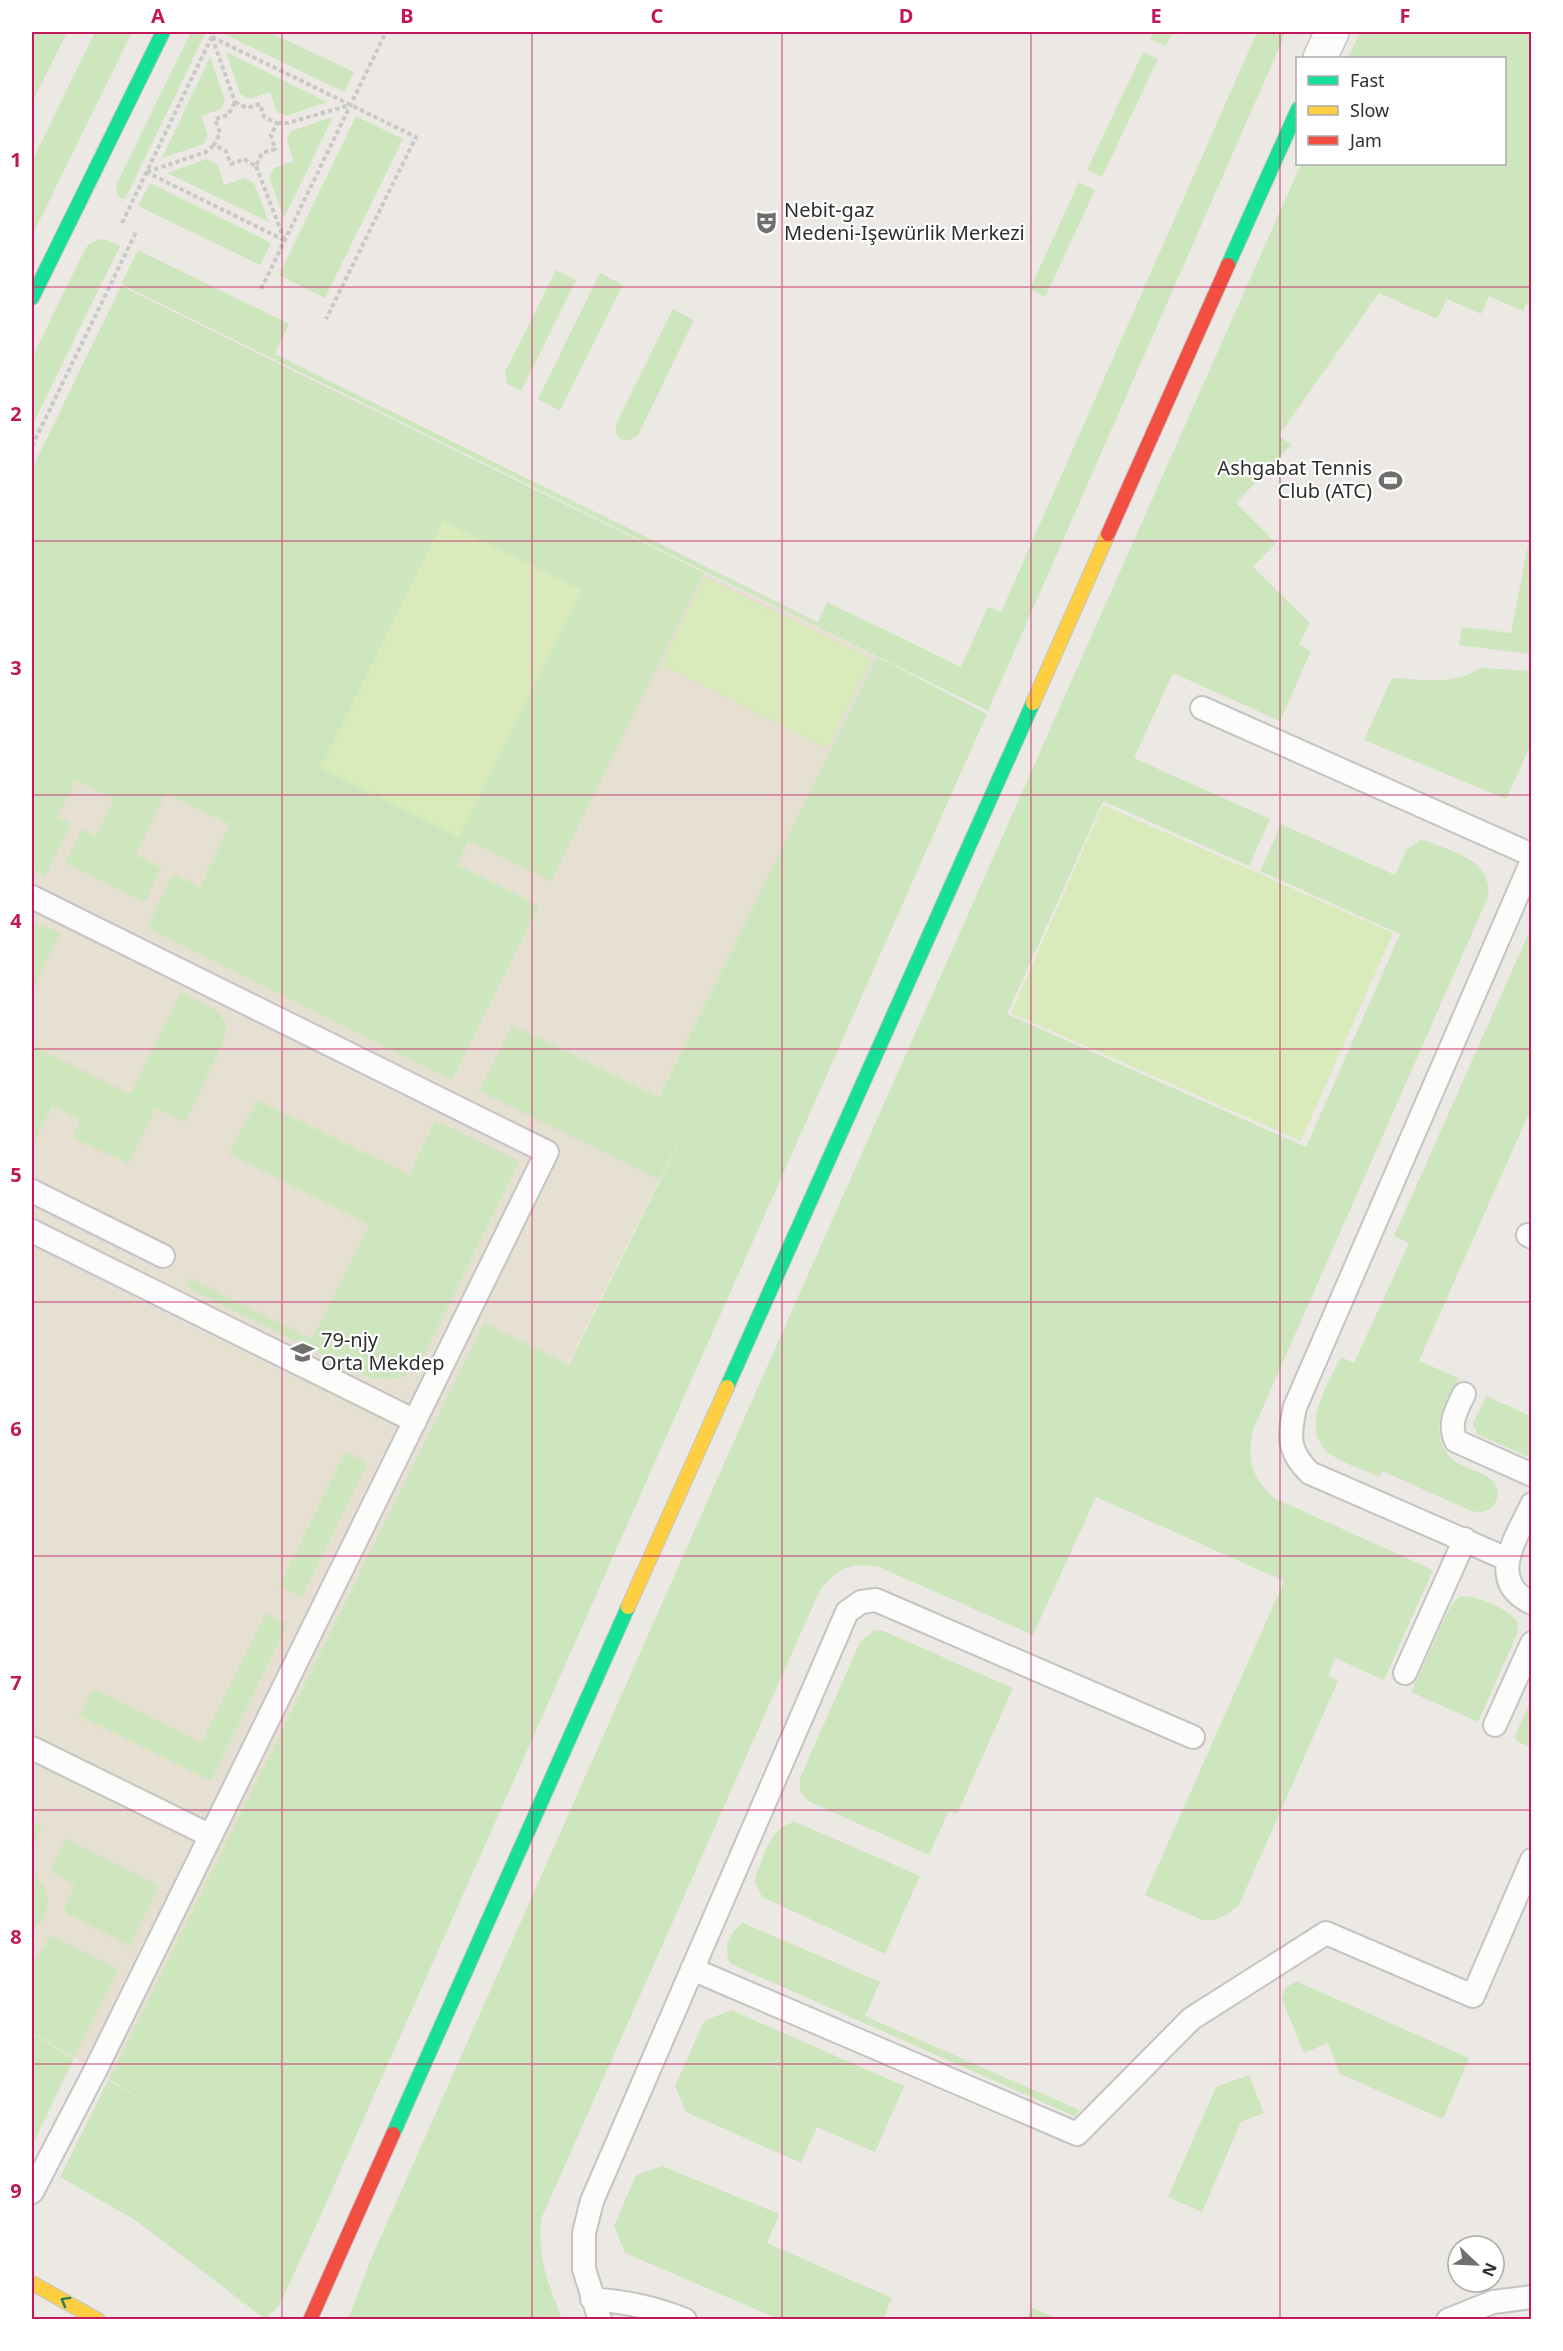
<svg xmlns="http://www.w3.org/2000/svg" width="1563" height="2351" font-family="'Noto Sans',sans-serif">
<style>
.education{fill:#e6e0d3}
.green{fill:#cee6be}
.pitch{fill:#d9eabb}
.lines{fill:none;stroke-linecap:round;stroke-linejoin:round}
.lane-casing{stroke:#c5c4c5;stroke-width:26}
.street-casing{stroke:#c5c4c5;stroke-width:36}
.fast-casing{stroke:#c5c4c5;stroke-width:16}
.slow-casing{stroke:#c5c4c5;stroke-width:16}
.jam-casing{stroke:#c5c4c5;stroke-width:16}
.path{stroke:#c9c9c8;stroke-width:4;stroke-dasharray:4.5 3;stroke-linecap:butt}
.lane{stroke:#fcfcfb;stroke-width:22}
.street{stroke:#fcfcfb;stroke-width:33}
.fast{stroke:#16e098;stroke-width:14}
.slow{stroke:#ffcf43;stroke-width:14}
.jam{stroke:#f24e42;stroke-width:14}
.oneway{stroke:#237e5e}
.grid{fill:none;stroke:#c2185b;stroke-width:1.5;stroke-opacity:0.55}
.labels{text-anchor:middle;stroke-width:4.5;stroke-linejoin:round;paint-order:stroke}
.poi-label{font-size:20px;fill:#2e2e2e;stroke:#fff;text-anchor:start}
.neatline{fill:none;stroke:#c2185b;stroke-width:2}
.grid-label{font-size:20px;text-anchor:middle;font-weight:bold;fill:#c2185b}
</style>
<rect width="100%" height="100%" fill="#ece8e4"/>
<path class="education" d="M121,286L909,673L191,2129L32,2032V469Z"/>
<path class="green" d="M32,32H67L32,103Z
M95,32H132L32,236V161Z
M191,32H206L125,199L118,197L116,185Z
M223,32H269L354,72L344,92L222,33Z
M1153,32H1173L1166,46L1150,39Z
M1257,32H1286L988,711L121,284L138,250L289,324L275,354L818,622L827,602L961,667L988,607L1001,612Z
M1360,32H1531V306L1526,304L1523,311L1489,296L1481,314L1447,299L1437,319L1379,293L1279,435L1291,445L1236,503L1276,543L1253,567L1310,623L1299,645L1311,651L1280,721L1173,673L1134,758L1270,819L1249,866L1103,801L1007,1014L1306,1147L1400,934L1260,871L1281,824L1395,875L1407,849L1420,840L1427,841C1454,853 1493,860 1488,897L1253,1430C1247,1459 1251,1478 1274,1498L1433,1570L1384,1680L1335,1658L1328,1676L1338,1681L1239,1905C1227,1916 1218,1921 1202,1920L1145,1895L1284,1581L1096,1497L1033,1635L879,1567C850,1562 839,1568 820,1590L541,2219C538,2260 548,2282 562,2319H348L371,2259L1301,164H1504V58H1348Z
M226,52L327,102L286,116L277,112L270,92L250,99L240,94Z
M1143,52L1158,59L1102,177L1087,170Z
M210,57L225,100L221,109L201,116L208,136L204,144L162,158Z
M356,116L403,139L325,298L279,275Z
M333,117L284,218L269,177L274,168L294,161L287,140L291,131Z
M207,159L218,165L224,185L245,178L254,183L269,222L167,173Z
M1079,182L1095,190L1045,297L1030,289Z
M150,183L271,243L260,265L138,206Z
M99,239L107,240L120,246L32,426V358L84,251L89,244Z
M556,270L576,280L521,391L507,384L505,372Z
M600,273L623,285L560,411L538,399Z
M121,286L704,573L551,881L468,841L457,865L539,906L452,1080L147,928L173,874L200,887L230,824L166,793L136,855L161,868L145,902L65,863L82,829L96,836L114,799L76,780L57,817L71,824L45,877L32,870V469Z
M673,309L694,320L638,435C627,445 613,440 616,424Z
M1531,529V654L1459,645L1462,627L1511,633Z
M877,657L987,714L316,2226L279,2306L265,2319L135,2220L60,2177L108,2080L149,2104L109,2079L484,1323L569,1365L700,1099L659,1180L479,1091L512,1025L659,1097Z
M1480,668L1531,671V744L1506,799L1364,740L1392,678C1423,679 1453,686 1480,668Z
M33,924L42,925L60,933L32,991V925Z
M1531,928V1109L1419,1361L1459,1378C1452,1393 1438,1414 1439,1430C1439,1437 1444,1451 1449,1456C1461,1471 1504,1472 1497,1498C1496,1502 1493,1507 1489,1509C1483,1513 1477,1512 1471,1511L1382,1471L1380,1477C1365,1470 1347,1465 1333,1456C1296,1432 1327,1386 1341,1357L1354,1363L1409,1243L1394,1236Z
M181,992L216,1010L227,1025L223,1043L185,1122L156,1108L128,1164L72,1137L80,1120L52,1106L32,1146V1045L130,1094Z
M257,1100L409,1175L435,1120L519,1162L424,1355C409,1379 396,1382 368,1377L187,1287L191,1279L312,1339L369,1225L229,1154Z
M1486,1396L1531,1416V1458L1477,1434L1473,1423Z
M345,1452L368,1463L302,1597L279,1586Z
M1460,1596C1478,1595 1506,1608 1518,1622L1517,1634L1478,1722L1411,1692L1451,1605Z
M266,1613L288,1624L211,1781L79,1716L93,1689L201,1743Z
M881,1630L1013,1688L957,1814L949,1811L929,1855L812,1803C801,1796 797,1789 801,1776L860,1642L873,1631Z
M1531,1699V1748L1517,1741L1515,1736Z
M32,1822L42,1827L32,1848Z
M795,1822L920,1876L885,1954L762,1897L755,1882L756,1875C765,1854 770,1827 795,1822Z
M66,1839L159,1886L130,1946L66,1913L64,1907L75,1885L53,1873L51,1868Z
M32,1875C53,1887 53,1918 32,1929Z
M743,1923L880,1982L865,2016L1079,2110L1076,2117L731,1964C722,1950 729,1932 743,1923Z
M54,1936L118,1970L74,2058L32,2032V1958L36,1960L48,1939Z
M1296,1981L1469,2058L1443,2119L1340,2074L1328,2043L1304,2053L1282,1999L1285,1988Z
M731,2010L904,2086L875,2152L817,2127L801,2163L686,2112L675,2086L704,2021Z
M32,2033L74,2059L32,2145Z
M1249,2075L1264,2113L1241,2122L1202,2212L1168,2197L1216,2087Z
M662,2166L779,2214L767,2243L892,2298L883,2319H778L625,2253L614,2226L636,2175Z
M1032,2308L1059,2319H1026Z"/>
<path class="pitch" d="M443,521L582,590L459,837L321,768Z
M705,577L871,659L827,748L662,665Z
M1103,805L1393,933L1301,1141L1011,1013Z"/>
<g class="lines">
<defs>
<path id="lane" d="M1202,708L1532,855
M32,897L547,1152L95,2071L32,2192
M32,1191L163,1256
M32,1231L415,1421
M1528,1235L1532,1237
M1464,1394C1456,1411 1448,1424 1456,1441L1532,1475
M1532,1504C1517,1537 1485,1581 1532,1603
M1507,1559L1310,1473C1287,1451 1289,1436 1295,1407L1532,861
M1405,1673L1465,1539
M1495,1725L1532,1643
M32,1748L211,1836
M692,1969L1077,2134L1191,2019L1326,1933L1473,1996L1532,1860
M592,2299C625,2302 654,2307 685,2320
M600,2320L584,2269V2233L592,2201L847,1612L861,1602L876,1600L1193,1737
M1448,2320L1493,2302L1532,2297"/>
<path id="street" d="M1320,58L1332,32"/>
<path id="fast" d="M1228,265L1298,109
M32,298L163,32
M727,1387L1033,703
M393,2134L628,1607"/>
<path id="slow" d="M1033,703L1108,534
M628,1607L727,1387
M32,2283L98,2320"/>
<path id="jam" d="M1108,534L1228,265
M310,2320L393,2134"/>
</defs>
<use href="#lane" class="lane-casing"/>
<use href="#street" class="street-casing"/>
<use href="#fast" class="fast-casing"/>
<use href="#slow" class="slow-casing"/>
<use href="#jam" class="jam-casing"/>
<path class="path" d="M212,37L416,137L326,319
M212,37L235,102
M235,102L247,108L260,104L264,117L277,123L271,135L275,149L262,153L256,166L244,159L231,164L226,151L214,145L220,133L215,119L228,115Z
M277,123H288L350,105
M256,166L284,239
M146,172L284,240
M147,172L206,152L214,145
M122,223L214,32
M261,289L386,32
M32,446L137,230"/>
<use href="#lane" class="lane"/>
<use href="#street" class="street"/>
<use href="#fast" class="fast"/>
<use href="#slow" class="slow"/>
<use href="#jam" class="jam"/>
</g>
<defs><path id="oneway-chevron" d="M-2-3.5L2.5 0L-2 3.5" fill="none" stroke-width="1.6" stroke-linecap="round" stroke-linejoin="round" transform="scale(1.5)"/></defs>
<use class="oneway" href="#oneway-chevron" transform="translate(65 2301) rotate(-151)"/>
<path class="grid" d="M282,32V2320M532,32V2320M782,32V2320M1031,32V2320M1280,32V2320M32,287H1532M32,541H1532M32,795H1532M32,1049H1532M32,1302H1532M32,1556H1532M32,1810H1532M32,2064H1532"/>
<defs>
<symbol id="theatre-bare" viewBox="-9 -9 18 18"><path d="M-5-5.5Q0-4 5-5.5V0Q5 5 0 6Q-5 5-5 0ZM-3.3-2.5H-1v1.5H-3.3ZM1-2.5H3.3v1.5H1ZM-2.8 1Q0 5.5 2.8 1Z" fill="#706f6e" stroke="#fff" stroke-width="2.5" paint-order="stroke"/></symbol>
<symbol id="stadium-bare" viewBox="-9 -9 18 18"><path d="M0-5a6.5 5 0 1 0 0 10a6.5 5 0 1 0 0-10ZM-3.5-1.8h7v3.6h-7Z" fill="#706f6e" stroke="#fff" stroke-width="2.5" paint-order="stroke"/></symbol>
<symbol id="school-bare" viewBox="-9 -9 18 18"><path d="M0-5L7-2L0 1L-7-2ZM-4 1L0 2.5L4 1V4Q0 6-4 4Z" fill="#706f6e" stroke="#fff" stroke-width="2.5" paint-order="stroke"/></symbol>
</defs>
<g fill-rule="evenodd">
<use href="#theatre-bare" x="750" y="206" width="33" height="33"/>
<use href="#stadium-bare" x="1374" y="464" width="33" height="33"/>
<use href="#school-bare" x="286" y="1336" width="33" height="33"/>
</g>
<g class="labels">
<g class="poi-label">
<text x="784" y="217">Nebit-gaz<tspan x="784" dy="23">Medeni-Işewürlik Merkezi</tspan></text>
<text x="1372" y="475" text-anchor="end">Ashgabat Tennis<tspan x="1372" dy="23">Club (ATC)</tspan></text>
<text x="321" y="1347">79-njy<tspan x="321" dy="23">Orta Mekdep</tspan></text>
</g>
</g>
<rect width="1563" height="2351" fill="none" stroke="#ffffff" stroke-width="66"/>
<rect x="1296" y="57" width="210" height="108" fill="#ffffff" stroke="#ababab" stroke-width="1.5"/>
<rect x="1308" y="76" width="30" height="9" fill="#16e098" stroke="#ababab" stroke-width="1.5"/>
<text x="1350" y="87" font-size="18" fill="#2e2e2e">Fast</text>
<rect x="1308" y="106" width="30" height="9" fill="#ffcf43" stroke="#ababab" stroke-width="1.5"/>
<text x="1350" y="117" font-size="18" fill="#2e2e2e">Slow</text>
<rect x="1308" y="136" width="30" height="9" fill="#f24e42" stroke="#ababab" stroke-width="1.5"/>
<text x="1350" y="147" font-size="18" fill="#2e2e2e">Jam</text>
<g transform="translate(1476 2264) rotate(113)"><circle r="28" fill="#ffffff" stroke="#ababab" stroke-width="1.5"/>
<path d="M0-4.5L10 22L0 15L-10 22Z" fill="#706f6e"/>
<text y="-9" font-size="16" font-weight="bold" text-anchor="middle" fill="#2e2e2e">N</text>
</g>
<rect x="33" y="33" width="1497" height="2285" class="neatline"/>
<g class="grid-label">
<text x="158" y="23">A</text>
<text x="407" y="23">B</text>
<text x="657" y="23">C</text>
<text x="906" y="23">D</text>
<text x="1156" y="23">E</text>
<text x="1405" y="23">F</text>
<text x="16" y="167">1</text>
<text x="16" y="421">2</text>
<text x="16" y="675">3</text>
<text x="16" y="928">4</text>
<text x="16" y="1182">5</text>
<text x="16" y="1436">6</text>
<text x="16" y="1690">7</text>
<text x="16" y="1944">8</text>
<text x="16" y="2198">9</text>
</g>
</svg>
